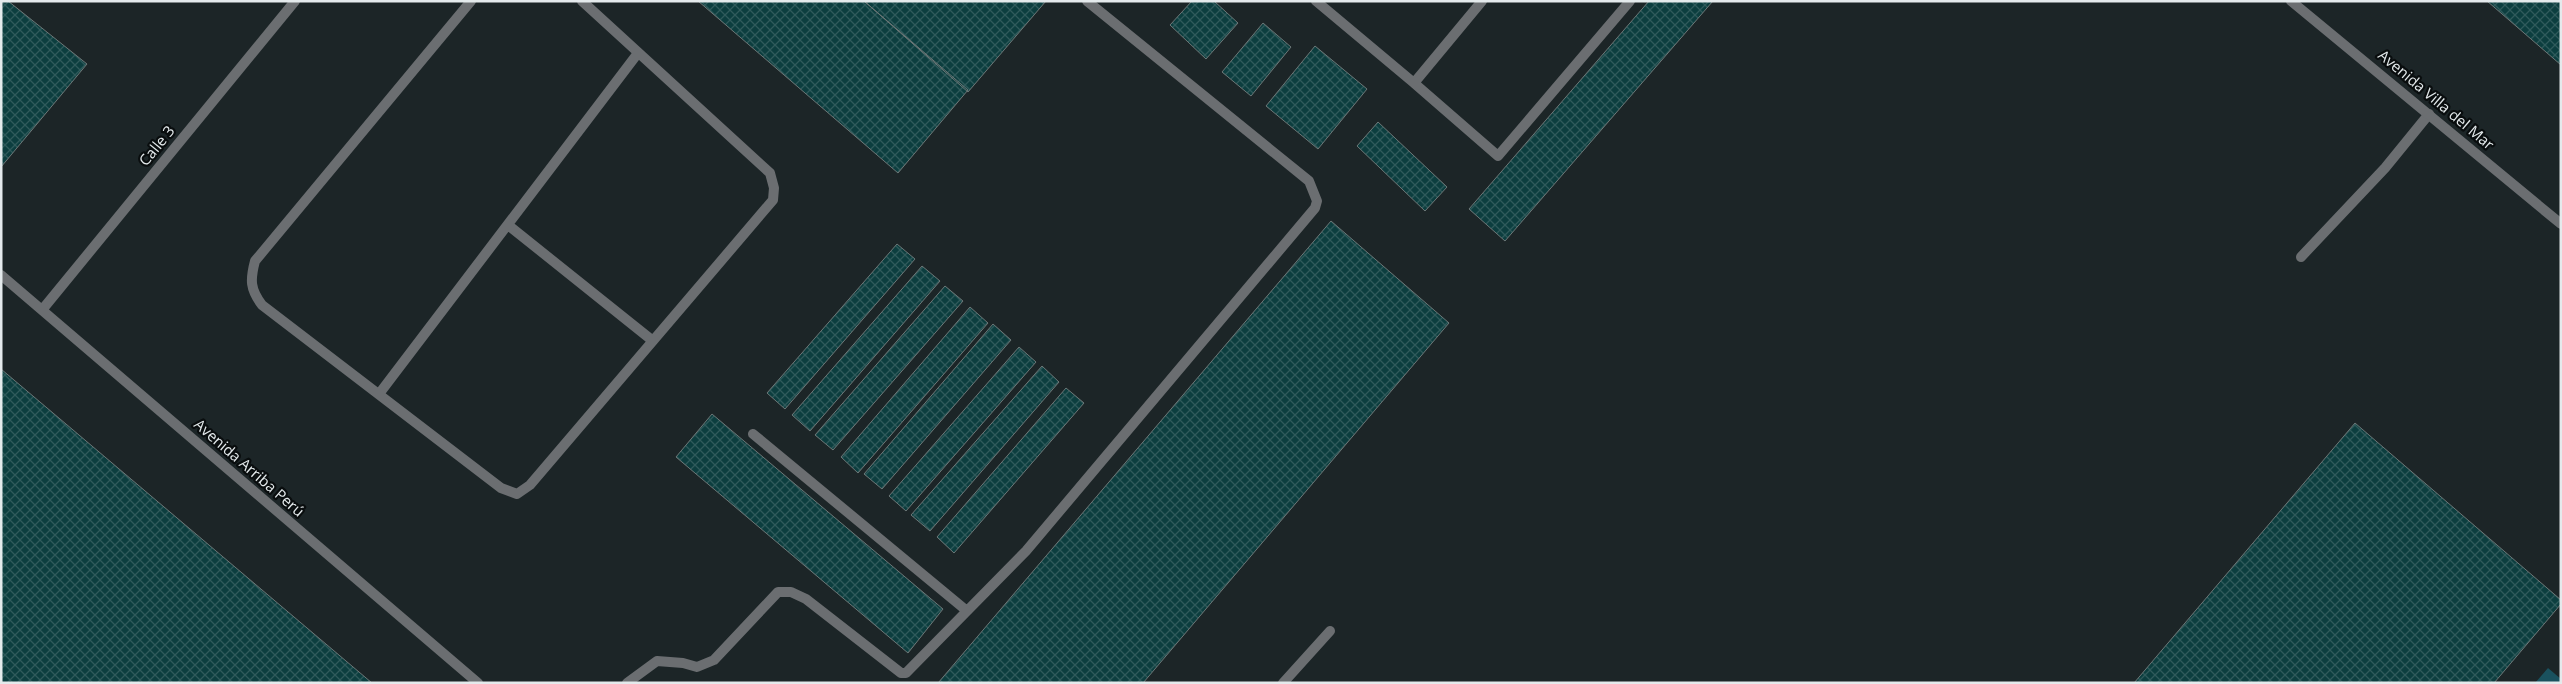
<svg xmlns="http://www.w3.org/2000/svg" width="2562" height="684" font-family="'Open Sans',sans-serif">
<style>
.green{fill:#1a515e}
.building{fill:url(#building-cross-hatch);stroke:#6c7777}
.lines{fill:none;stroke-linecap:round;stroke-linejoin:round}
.lane{stroke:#6b6e71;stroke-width:10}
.street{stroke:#6b6e71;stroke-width:10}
.labels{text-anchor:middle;stroke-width:4.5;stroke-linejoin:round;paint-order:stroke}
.street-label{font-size:15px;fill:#e4eaec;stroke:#090d0e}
</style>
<defs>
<pattern id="building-cross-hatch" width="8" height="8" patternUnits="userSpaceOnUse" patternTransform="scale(1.25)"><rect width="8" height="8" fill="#0c3e3f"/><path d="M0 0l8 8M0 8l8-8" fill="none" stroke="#2f5a5b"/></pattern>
</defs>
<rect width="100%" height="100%" fill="#1c2527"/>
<path class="green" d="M2548,668L2561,679V683H2535Z"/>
<path class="building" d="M1,1H8L87,64L1,167Z
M698,1H864L968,90L898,173Z
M864,1H1046L968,92Z
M1192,1H1214L1238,23L1206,59L1170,25Z
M1649,1H1713L1505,241L1469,209Z
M2487,1H2561V65Z
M1263,23L1291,47L1251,96L1222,72Z
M1315,46L1367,89L1318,149L1266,106Z
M1378,122L1447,187L1425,211L1357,146Z
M1331,221L1449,323L1143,683H938Z
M897,244L915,259L785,409L767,393Z
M922,266L940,281L810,431L792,415Z
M945,286L963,301L833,450L815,435Z
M970,307L988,323L858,473L841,457Z
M993,324L1011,340L882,489L864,474Z
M1019,347L1036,362L906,511L889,496Z
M1042,366L1059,382L930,531L911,515Z
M1,369L372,683H1Z
M1066,388L1084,403L954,553L937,537Z
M712,414L943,609L908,653L676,457Z
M2355,423L2561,600V604L2494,683H2134Z"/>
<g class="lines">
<path class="lane" d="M471,1L255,261C250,280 250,289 262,305L501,488L517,494L530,485L773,200L774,188L770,173L582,1
M1316,1L1414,83L1482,1
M1414,83L1498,156L1630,1
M508,225L653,341
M2301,257L2385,168L2429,114
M379,394L638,53
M753,434L967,611
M627,683L657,661L683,663L697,667L714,660L778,592H791L806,599L901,673H906L1026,551L1315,208L1317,201L1309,181L1087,1
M1283,683L1330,631"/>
<path class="street" d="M2291,1L2561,224
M1,275L478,683
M42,310L295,1"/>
</g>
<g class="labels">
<g class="street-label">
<text transform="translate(2436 100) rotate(40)" y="5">Avenida Villa del Mar</text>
<text transform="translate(157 146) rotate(-51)" y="5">Calle 3</text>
<text transform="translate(249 468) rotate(41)" y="5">Avenida Arriba Perú</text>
</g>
</g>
<rect width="2562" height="684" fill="none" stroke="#e4eaec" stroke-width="5"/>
</svg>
